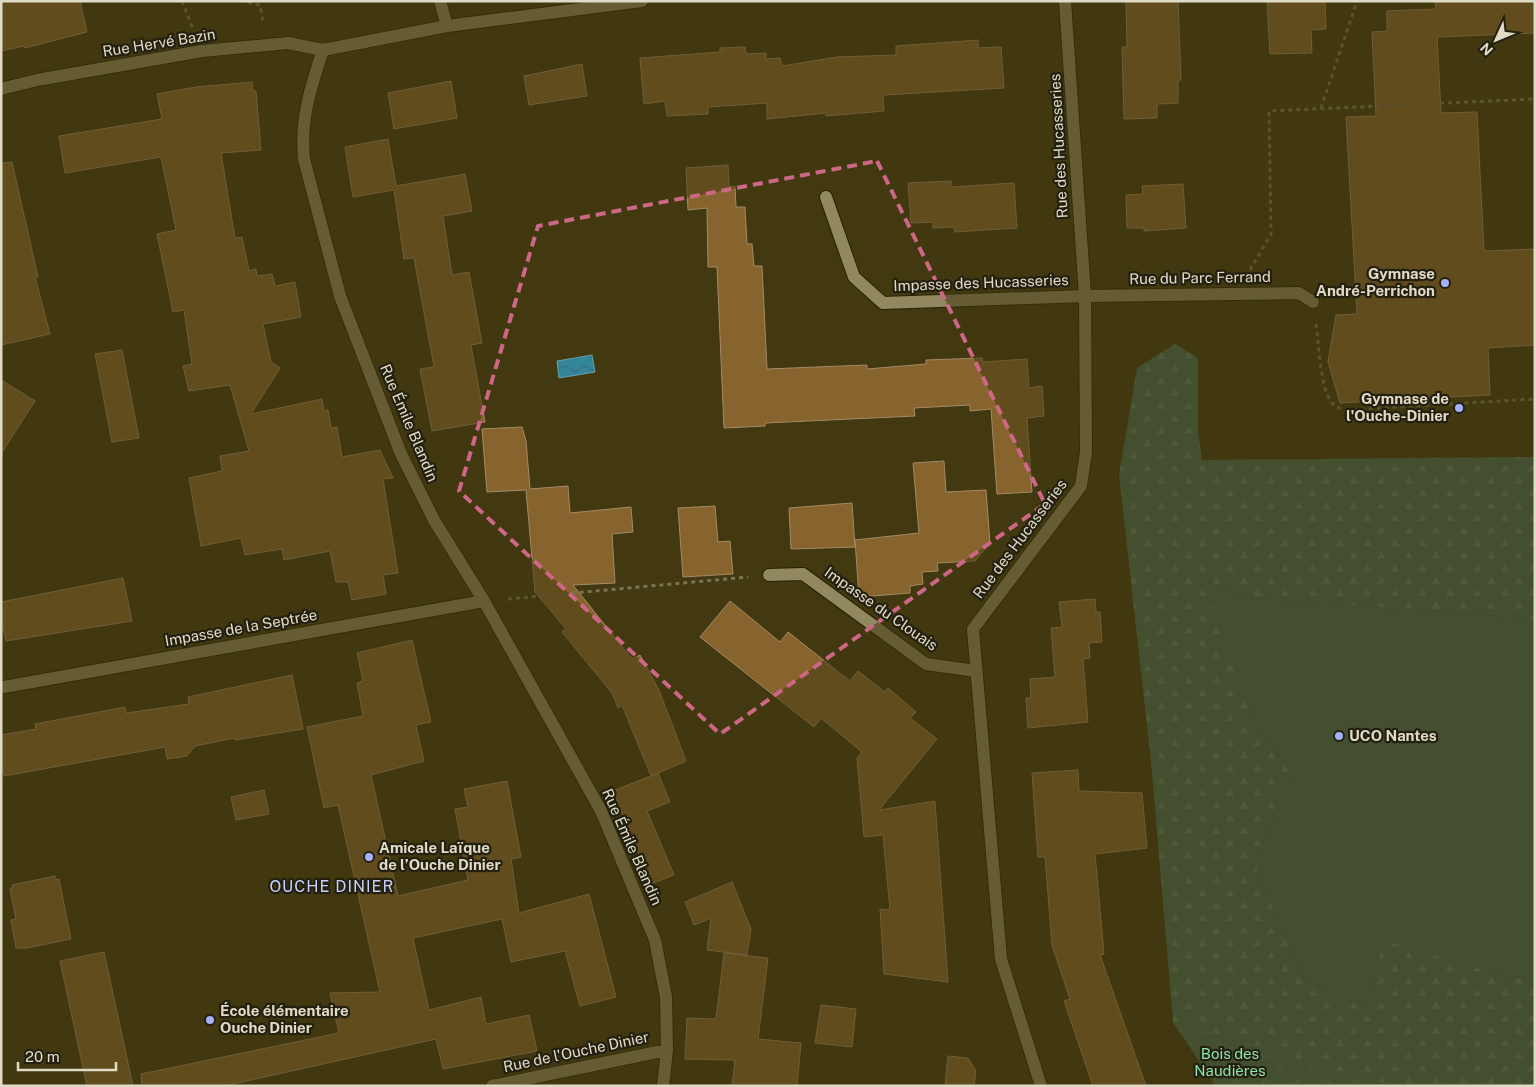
<svg xmlns="http://www.w3.org/2000/svg" width="1536" height="1087" font-family="'Public Sans',sans-serif">
<style>
.grass{fill:#466a53}
.forest{fill:url(#forest-firs)}
.park{fill:url(#park-tufts)}
.water{fill:url(#water-waves);stroke:#67a0a7}
.building{fill:#87642d;stroke:#a48b67}
.lines{fill:none;stroke-linecap:round;stroke-linejoin:round}
.street-casing{stroke:#272002;stroke-width:14}
.path{stroke:#7a7351;stroke-width:3;stroke-dasharray:4 4;stroke-linecap:butt}
.street{stroke:#91885f;stroke-width:12}
.marked{fill:none;stroke:#ce6686;stroke-width:4;stroke-dasharray:10 6;stroke-linejoin:round}
.poi-dot{fill:#a5b1fc;stroke:#242010;stroke-width:2}
.labels{text-anchor:middle;stroke-width:4.5;stroke-linejoin:round;paint-order:stroke}
.street-label{font-size:15px;fill:#e0dbc6;stroke:#242010}
.poi-label{font-size:15px;font-weight:bold;fill:#e0dbc6;stroke:#242010;text-anchor:start}
.park-label{font-size:15px;fill:#8ce4ae;stroke:#242010}
.neighbourhood-label{font-size:16px;letter-spacing:1px;fill:#c8d0fb;stroke:#242010}
</style>
<defs>
<pattern id="forest-firs" width="22" height="20" patternUnits="userSpaceOnUse" patternTransform="scale(1.25)"><rect width="22" height="20" fill="#466a53"/><path d="M5 1l3.5 6h-7zM16 11l3.5 6h-7z" fill="#607f6a"/></pattern>
<pattern id="park-tufts" width="24" height="20" patternUnits="userSpaceOnUse" patternTransform="scale(1.25)"><rect width="24" height="20" fill="#466a53"/><path d="M3 7l-1-3M5 7V3M7 7l1-3M15 17l-1-3M17 17v-4M19 17l1-3" fill="none" stroke="#607f6a"/></pattern>
<pattern id="water-waves" width="16" height="10" patternUnits="userSpaceOnUse" patternTransform="scale(1.25)"><rect width="16" height="10" fill="#33869a"/><path d="M0 5q4-4 8 0t8 0" fill="none" stroke="#396e79"/></pattern>
</defs>
<rect width="100%" height="100%" fill="#423910"/>
<path class="grass" d="M1205,581L1251,598L1535,619V979L1507,977L1383,941L1368,1005L1352,1002L1302,977L1255,863L1292,773L1255,724Z"/>
<path class="forest" d="M1175,344L1198,358V431L1202,460L1535,457V619L1251,598L1206,581L1255,724L1292,773L1255,863L1302,977L1352,1002L1368,1005L1383,940L1507,977L1535,979V1086H1216L1173,1022L1151,761L1119,474L1137,368Z"/>
<path class="park" d="M1173,1022L1394,1086H1216Z"/>
<path class="water" d="M592,355L595,372L559,378L557,361Z"/>
<path class="building" d="M1,1H80L87,32L25,48L24,46L1,51Z
M1126,1H1178L1181,80H1178V103L1157,104V118L1124,119L1122,47H1127Z
M1267,1H1325L1326,29L1311,30L1312,53L1270,54Z
M1435,1H1535V33L1437,37L1441,113L1477,112L1484,251L1535,249V345L1488,348L1490,395L1340,403L1328,362L1336,315L1357,314L1346,117L1376,116L1372,32L1387,31V11L1436,9Z
M978,40V48L1001,47L1004,88L883,95L884,111L826,116V113L767,119V103L708,107V114L667,116L665,101L644,104L640,58L720,52V48L745,47L746,54L766,53V59L780,58L782,66L837,57L896,55V46Z
M582,64L587,96L529,105L524,76Z
M451,81L457,118L394,129L388,93Z
M252,82L253,91H256L261,150L221,153L235,238L242,237L249,271L256,269L257,276L272,274L275,286L295,282L301,317L263,324L271,362L280,368L251,414L322,399L324,411L328,410L331,428L337,427L342,457L380,450L393,478L383,479L398,573L383,575L386,594L352,600L348,582H336L330,551L284,560L282,549L245,555L241,538L201,546L189,478L222,471L220,456L249,451L230,385L189,391L183,366L192,364L184,310L173,312L157,234L176,230L161,157L65,173L59,136L162,119L157,94L196,87Z
M388,139L396,186L465,174L472,211L443,216L452,275L469,272L482,343L471,345L485,422L432,431L420,369L434,367L414,258L404,259L394,190L353,197L345,147Z
M12,162L38,277H35L50,334L1,345V163Z
M728,165L729,187L735,186L736,207H745L747,244H752L754,266H762L767,369L867,365V369L926,364V360L982,358L983,362L1027,359L1029,388L1042,386L1044,416L1027,418L1032,492L997,494L991,409L970,411V405L914,408L915,416L765,423V426L724,428L717,267H708L707,208L688,210L686,168Z
M951,181V187L1014,183L1017,228L955,232L954,227L933,228V222L911,223L908,183Z
M1183,184L1186,228L1144,231V228H1127L1126,195L1143,194L1142,186Z
M122,350L139,438L112,442L95,354Z
M1,380L35,401L1,454Z
M522,427L526,441L530,489L568,486L570,513L631,507L633,532L612,534L615,583L573,585L632,659L640,655L659,690L686,761L651,776L622,705L618,708L612,693L562,632L566,629L535,592L526,490L487,492L482,429Z
M944,461L946,492L986,490L990,543L975,561L937,563L938,571L922,572L923,584L910,586V593L859,597L855,540L919,533L913,463Z
M852,503L855,547L791,549L789,508Z
M715,506L718,542L730,541L733,574L683,577L678,508Z
M123,578L132,621L6,641L1,618V602Z
M1095,599L1096,612H1100L1102,642L1089,643L1090,658L1083,659L1088,722L1028,728L1026,698H1031L1030,679L1055,677L1051,628L1062,627L1059,602Z
M730,601L780,642L788,632L850,681L858,671L885,692L888,688L916,712L910,718L937,739L879,810L935,801L948,982L884,974L880,909L890,910L883,835L864,837L857,758L862,752L821,718L814,727L700,637Z
M412,640L431,722L416,725L424,761L371,775L398,896L468,880L455,809L468,807L464,789L507,781L521,857L511,859L519,913L589,894L616,997L580,1006L565,951L511,962L502,919L413,938L429,1010L481,997L486,1024L529,1015L537,1051L443,1069L436,1039L224,1086H142L141,1074L339,1033L330,993L380,992L338,805L324,808L307,727L363,716L357,683L363,681L357,653Z
M292,675L303,729L235,740V738L195,746L187,756L167,759L165,747L4,776L1,763V735L36,729L35,724L125,707L126,713L189,704L188,697Z
M1078,770L1079,791L1142,793L1147,848L1095,854L1104,954L1100,955L1146,1086H1093L1064,1001L1070,999L1052,945L1045,857H1038L1032,773Z
M658,773L670,802L647,811L674,875L651,884L613,791Z
M264,790L269,814L236,820L231,797Z
M55,876L56,880L59,879L71,939L27,948H16L11,920L16,919L10,889H12V885Z
M732,882L751,929L747,955L707,950L711,918L694,925L685,902Z
M104,952L133,1086H87L60,961Z
M724,953L768,958L758,1039L801,1043L797,1086H732L735,1060L685,1059L687,1018L716,1019Z
M821,1005L856,1009L852,1047L815,1043Z
M948,1056L968,1058L976,1071L974,1086H945Z"/>
<g class="lines">
<defs>
<path id="street" d="M440,1L447,26
M323,50C311,86 300,120 304,159L340,296L401,454L434,520L484,601L601,811L655,940L666,997L667,1050L663,1086
M1,89L37,80L202,51L288,43L323,50L447,26L642,1
M826,197L854,277L883,303L1085,296L1299,293L1313,302
M769,575L803,574L926,664L976,671
M4,687L484,601
M492,1086L667,1050
M1041,1086L1001,959L973,629L1081,486L1086,452L1085,296L1065,1"/>
</defs>
<use href="#street" class="street-casing"/>
<path class="path" d="M182,1L193,29
M240,1L260,5L263,22
M1321,108L1357,1
M1250,270L1271,234L1269,111L1535,99
M1316,324C1319,343 1320,389 1332,403C1336,408 1341,409 1346,410L1535,399
M508,599L748,577"/>
<use href="#street" class="street"/>
</g>
<path d="M0 0H1536V1087H0ZM877,161L1045,504L720,734L459,491L538,226Z" fill="#423910" fill-opacity=".55" fill-rule="evenodd"/>
<path class="marked" d="M877,161L1045,504L720,734L459,491L538,226Z"/>
<g class="poi-dot">
<circle cx="1445" cy="283" r="5"/>
<circle cx="1459" cy="408" r="5"/>
<circle cx="1339" cy="736" r="5"/>
<circle cx="369" cy="857" r="5"/>
<circle cx="210" cy="1020" r="5"/>
</g>
<g class="labels">
<g class="street-label">
<text transform="translate(159 43) rotate(-9)" y="5">Rue Hervé Bazin</text>
<text transform="translate(1059 146) rotate(-93)" y="5">Rue des Hucasseries</text>
<text transform="translate(1200 278) rotate(-1)" y="5">Rue du Parc Ferrand</text>
<text transform="translate(981 283) rotate(-2)" y="5">Impasse des Hucasseries</text>
<text transform="translate(409 423) rotate(67)" y="5">Rue Émile Blandin</text>
<text transform="translate(1020 539) rotate(-53)" y="5">Rue des Hucasseries</text>
<text transform="translate(881 609) rotate(35)" y="5">Impasse du Clouais</text>
<text transform="translate(241 628) rotate(-10)" y="5">Impasse de la Septrée</text>
<text transform="translate(632 847) rotate(66)" y="5">Rue Émile Blandin</text>
<text transform="translate(576 1052) rotate(-12)" y="5">Rue de l'Ouche Dinier</text>
</g>
<g class="poi-label">
<text x="1435" y="279" text-anchor="end">Gymnase<tspan x="1435" dy="17">André-Perrichon</tspan></text>
<text x="1449" y="404" text-anchor="end">Gymnase de<tspan x="1449" dy="17">l'Ouche-Dinier</tspan></text>
<text x="1349" y="741">UCO Nantes</text>
<text x="379" y="853">Amicale Laïque<tspan x="379" dy="17">de l’Ouche Dinier</tspan></text>
<text x="220" y="1016">École élémentaire<tspan x="220" dy="17">Ouche Dinier</tspan></text>
</g>
<g class="park-label">
<text x="1230" y="1059">Bois des<tspan x="1230" dy="17">Naudières</tspan></text>
</g>
<g class="neighbourhood-label">
<text x="332" y="892">OUCHE DINIER</text>
</g>
</g>
<rect width="1536" height="1087" fill="none" stroke="#e0dbc6" stroke-width="5"/>
<g transform="translate(1496 40) rotate(226)" stroke="#242010" stroke-width="4" paint-order="stroke">
<path d="M0-4L9 19L0 12L-9 19Z" fill="#e0dbc6"/>
<text y="-8" font-size="14" font-weight="bold" text-anchor="middle" fill="#e0dbc6">N</text>
</g>
<path d="M18 1062v8h98v-8" fill="none" stroke="#e0dbc6" stroke-width="2.5"/>
<text x="25" y="1062" font-size="15" fill="#e0dbc6" stroke="#242010" stroke-width="4" paint-order="stroke">20 m</text>
</svg>
